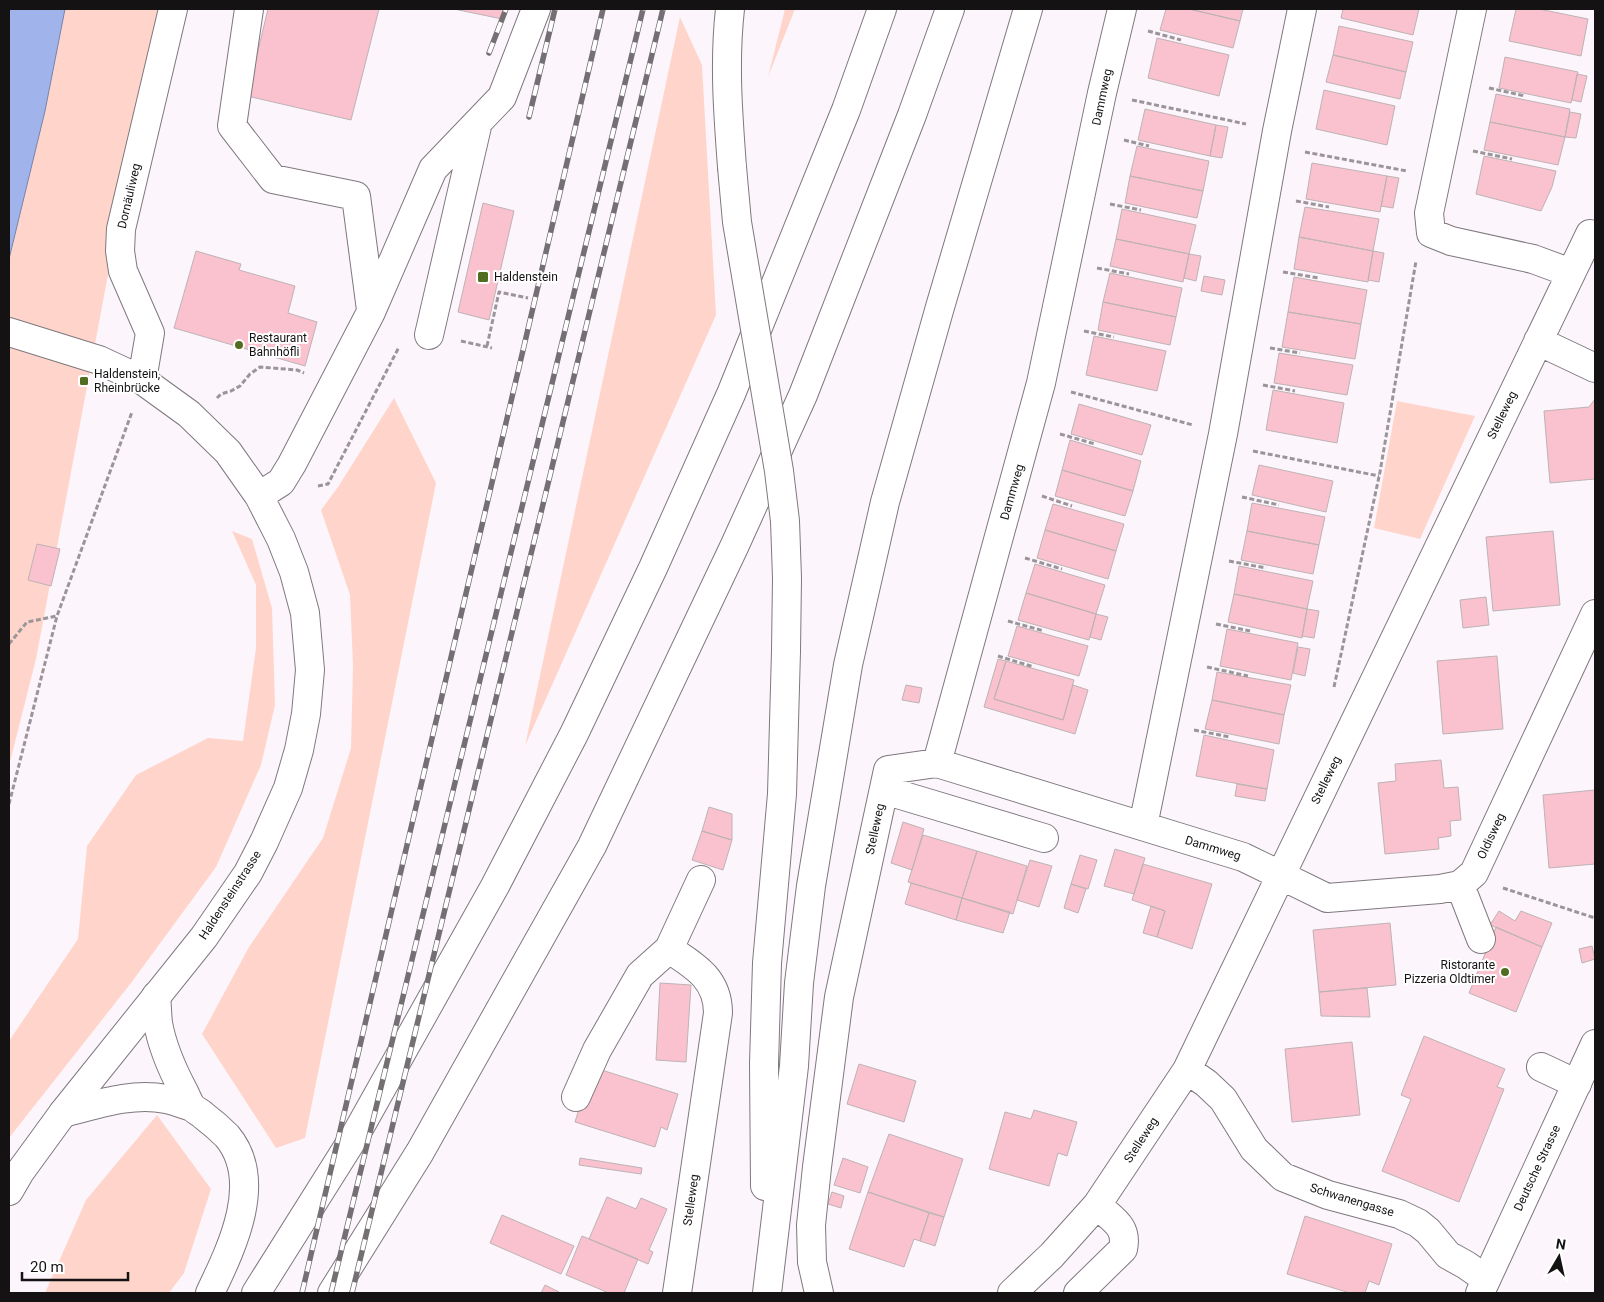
<svg xmlns="http://www.w3.org/2000/svg" width="1604" height="1302" font-family="Roboto,sans-serif">
<style>
.green{fill:#ffd5cb}
.water{fill:#a0b3eb;stroke:#7683aa}
.building{fill:#fac1ce;stroke:#bdb3b5}
.lines{fill:none;stroke-linecap:round;stroke-linejoin:round}
.minor-casing{stroke:#7f787e;stroke-width:30}
.major-casing{stroke:#7f787e;stroke-width:30}
.highway-casing{stroke:#7f787e;stroke-width:30}
.path{stroke:#9b959a;stroke-width:3;stroke-dasharray:5 2.5;stroke-linecap:butt}
.minor{stroke:#fff;stroke-width:28}
.major{stroke:#fff;stroke-width:28}
.highway{stroke:#fff;stroke-width:28}
.rail-casing{stroke:#746f73;stroke-width:5.5}
.rail{stroke:#fff;stroke-width:4;stroke-dasharray:11;stroke-linecap:butt}
.highway-bridge-casing{stroke:#7f787e;stroke-width:30;stroke-linecap:butt}
.highway-bridge{stroke:#fff;stroke-width:28}
.poi-dot{fill:#526d1f;stroke:#fff;stroke-width:2}
.labels{text-anchor:middle;stroke-width:4;stroke-linejoin:round;paint-order:stroke}
.street-label{font-size:12px;fill:#151214;stroke:#fff}
.poi-label{font-size:12px;fill:#151214;stroke:#fff;text-anchor:start}
</style>
<rect width="100%" height="100%" fill="#fdf5fc"/>
<path class="green" d="M65,9H166L107,280L36,659L9,766V259L45,111Z
M785,9H795L768,77Z
M680,17L702,65L716,315L525,746Z
M394,398L436,483L305,1138L276,1148L202,1034L249,947L323,838L351,748L353,666L350,595L321,510L338,487Z
M1397,401L1475,416L1420,539L1374,528Z
M232,531L252,539L272,608L275,705L261,765L216,867L131,983L9,1138V1041L78,939L87,846L136,775L208,738L243,741L256,648V585Z
M157,1115L211,1189L184,1273L169,1293H45L86,1200Z"/>
<path class="water" d="M9,9H65L45,111L9,259Z"/>
<path class="building" d="M268,9H379L351,120L247,96Z
M454,9H506L502,19Z
M1166,9H1189L1240,21L1233,48L1160,30Z
M1189,9H1243L1240,21Z
M1343,9H1419L1413,35L1341,18Z
M1516,9H1539L1588,19L1581,56L1509,41Z
M1339,26L1413,42L1406,72L1333,55Z
M1157,38L1229,55L1219,96L1148,78Z
M1333,55L1406,72L1400,99L1326,82Z
M1505,57L1578,72L1571,103L1499,88Z
M1577,74L1587,76L1581,102L1572,100Z
M1324,90L1395,106L1387,145L1316,129Z
M1496,94L1570,109L1565,137L1490,122Z
M1145,109L1216,125L1210,156L1138,140Z
M1570,112L1581,114L1576,138L1565,137Z
M1490,122L1565,137L1558,165L1484,150Z
M1216,125L1228,127L1222,158L1210,156Z
M1137,146L1209,161L1203,191L1130,176Z
M1484,156L1556,171L1552,187L1541,211L1476,194Z
M1312,163L1387,176L1380,212L1306,199Z
M1130,176L1203,191L1197,218L1125,203Z
M1387,176L1399,178L1393,208L1381,206Z
M483,203L514,211L489,320L458,312Z
M1305,207L1379,219L1373,251L1299,237Z
M1122,209L1196,225L1189,254L1116,239Z
M1299,237L1373,251L1368,282L1294,269Z
M1116,239L1189,254L1183,282L1110,266Z
M196,251L241,264L239,270L295,286L288,313L317,322L305,366L174,328Z
M1373,251L1384,253L1379,282L1368,280Z
M1189,254L1201,256L1196,281L1184,278Z
M1110,273L1182,288L1176,317L1103,302Z
M1204,276L1225,280L1222,295L1201,291Z
M1294,277L1367,290L1361,324L1288,312Z
M1103,302L1176,317L1170,345L1098,330Z
M1288,312L1361,324L1355,359L1282,347Z
M1094,336L1166,351L1157,391L1086,375Z
M1279,353L1353,365L1347,395L1274,383Z
M1273,390L1344,403L1337,443L1266,430Z
M1595,399V479L1550,483L1544,411L1589,407Z
M1079,404L1151,425L1142,455L1071,434Z
M1070,440L1141,461L1133,491L1062,470Z
M1259,465L1333,481L1326,512L1252,495Z
M1062,470L1133,491L1125,516L1055,496Z
M1252,503L1325,517L1319,545L1247,531Z
M1053,504L1124,524L1116,551L1045,530Z
M1045,530L1116,551L1108,579L1037,558Z
M1247,531L1319,545L1313,574L1241,560Z
M1553,531L1560,605L1493,611L1486,537Z
M37,544L60,549L51,586L28,580Z
M1035,564L1105,585L1096,614L1026,593Z
M1239,566L1313,581L1307,609L1234,594Z
M1026,593L1096,614L1089,640L1018,620Z
M1234,594L1307,609L1302,638L1228,622Z
M1486,597L1489,625L1463,628L1460,600Z
M1307,609L1319,611L1314,638L1302,636Z
M1096,614L1108,617L1101,640L1090,637Z
M1017,626L1088,646L1079,676L1008,656Z
M1227,629L1298,643L1291,680L1220,666Z
M1298,647L1310,649L1305,676L1293,673Z
M1497,656L1503,729L1443,734L1437,661Z
M998,659L1006,661L994,699L1063,720L1073,685L1088,690L1075,734L984,707Z
M1006,661L1074,680L1063,720L994,699Z
M1217,672L1291,685L1284,715L1212,700Z
M906,685L922,688L919,703L902,700Z
M1212,700L1284,715L1279,744L1205,729Z
M1204,735L1274,750L1267,789L1196,776Z
M1441,760L1444,788L1458,787L1461,820L1450,821L1451,836L1438,838L1439,849L1385,854L1378,783L1396,781L1395,764Z
M1237,784L1267,789L1265,801L1235,796Z
M1595,790V864L1549,868L1543,795Z
M709,807L732,814V840L702,831Z
M903,822L924,829L912,870L891,863Z
M702,831L732,840L723,870L692,860Z
M923,835L977,851L962,898L908,882Z
M1115,849L1145,858L1134,894L1104,886Z
M977,851L1027,866L1013,914L962,898Z
M1080,855L1097,860L1088,889L1071,884Z
M1030,860L1052,866L1039,907L1017,900Z
M1143,864L1212,884L1192,949L1157,937L1165,911L1132,900Z
M911,883L962,898L956,920L905,904Z
M1071,884L1086,889L1078,913L1064,908Z
M962,898L1010,912L1003,933L956,920Z
M1151,906L1165,911L1157,937L1143,933Z
M1499,911L1515,921L1521,911L1552,923L1542,947L1490,925Z
M1390,923L1396,985L1319,992L1313,930Z
M1496,927L1542,947L1516,1012L1469,993Z
M1592,946L1595,959L1582,963L1579,949Z
M660,983L691,985L686,1062L656,1060Z
M1367,988L1370,1017L1321,1016L1319,992Z
M1424,1036L1505,1069L1497,1087L1504,1089L1459,1202L1382,1171L1411,1099L1401,1095Z
M1352,1042L1360,1115L1292,1122L1285,1049Z
M859,1064L916,1081L904,1122L847,1104Z
M592,1067L678,1094L667,1130L661,1127L655,1147L575,1122Z
M1034,1110L1077,1122L1067,1156L1058,1153L1049,1186L989,1169L1005,1112L1031,1119Z
M889,1134L963,1159L944,1217L868,1192Z
M580,1158L642,1168L641,1174L579,1165Z
M843,1158L868,1167L860,1193L834,1185Z
M832,1192L844,1196L841,1208L828,1204Z
M868,1192L929,1213L920,1241L914,1239L904,1267L849,1249Z
M607,1197L636,1209L641,1198L667,1209L649,1250L653,1252L648,1264L589,1239Z
M929,1213L944,1217L935,1246L920,1241Z
M502,1215L574,1246L561,1274L490,1243Z
M1305,1216L1392,1244L1379,1285L1369,1281L1365,1293H1350L1287,1274Z
M582,1236L638,1259L624,1293H609L566,1275Z
M545,1285L559,1292L558,1293H541Z"/>
<g class="lines">
<defs>
<path id="minor" d="M249,9L232,126L273,179L356,196L371,310
M1472,9L1429,213L1431,233L1451,241L1533,259L1571,273
M9,332L99,360L142,380L189,414L228,452L259,496L281,539L294,572L305,613L310,670L306,714L299,750L288,788L264,842L248,873L204,937L63,1113L20,1172L9,1191
M429,335L478,122
M1538,341L1595,368
M142,380L150,333L123,271L120,251L121,229L173,9
M259,496L281,482L292,464L371,312L433,169L502,97L536,9
M937,763L1041,383L1102,93L1122,9
M884,790L1044,838
M1143,826L1223,434L1277,131L1302,9
M1460,885L1481,939
M669,949C695,966 718,979 718,1013L677,1293
M1541,1067L1577,1084
M1187,1070L1206,1083L1223,1099L1254,1149L1283,1177L1328,1195L1399,1214L1418,1223L1428,1231L1448,1255L1466,1265L1486,1279
M576,1097L597,1050L640,975L669,949L701,880
M819,1293L812,1262L811,1225L817,1167L839,997L888,770L937,763L1243,857L1327,898L1440,889L1460,885L1474,873L1595,614
M1012,1293L1052,1255L1097,1205L1187,1070L1590,234
M1078,1293L1123,1249C1128,1226 1113,1220 1097,1205"/>
<path id="major" d="M1480,1293L1595,1044"/>
<path id="highway" d="M730,9C724,62 728,114 732,167
M156,996C157,1005 157,1014 158,1023C162,1046 172,1069 183,1090C186,1095 188,1102 192,1107C195,1110 201,1113 204,1116C212,1122 220,1129 227,1136C265,1181 231,1249 210,1293
M63,1113C96,1105 131,1092 166,1099C175,1101 183,1104 192,1107
M765,1186L764,1064L767,963L782,794L786,651
M256,1293L356,1134L495,886L574,734L653,568L731,394L846,110L882,9
M332,1293L420,1152L592,846L734,547L803,395L912,115L950,9
M767,1293L794,1066L799,983L811,886L848,665L885,502L940,307L1028,9"/>
</defs>
<use href="#minor" class="minor-casing"/>
<use href="#major" class="major-casing"/>
<use href="#highway" class="highway-casing"/>
<path class="path" d="M1148,31L1181,40
M1489,88L1525,96
M1132,100L1246,124
M1124,140L1149,146
M1473,151L1512,159
M1305,152L1407,171
M1296,201L1329,207
M1110,204L1141,210
M1097,268L1129,274
M1283,272L1319,278
M1084,331L1114,337
M461,341L492,348
M487,346L499,292L528,298
M1270,348L1300,353
M1263,385L1295,391
M1071,392L1193,425
M217,398L221,394L231,391L240,386L250,374L260,367L297,370L304,373
M1060,434L1095,444
M1253,451L1379,476
M318,486L328,484L399,347
M1042,496L1072,506
M1242,497L1279,505
M1025,558L1062,569
M1229,561L1266,568
M1008,621L1044,631
M1216,624L1250,631
M9,644L27,622L57,616L132,412
M998,656L1034,667
M1207,667L1248,676
M1334,687L1380,472L1416,261
M1194,730L1230,737
M9,804L57,616
M1503,888L1595,918"/>
<use href="#minor" class="minor"/>
<use href="#major" class="major"/>
<use href="#highway" class="highway"/>
<defs>
<path id="rail" d="M489,53L506,9
M529,117L555,9
M302,1293L603,9
M331,1293L643,9
M352,1293L663,9"/>
</defs>
<use href="#rail" class="rail-casing"/>
<use href="#rail" class="rail"/>
<defs>
<path id="highway-bridge" d="M732,167L737,222L779,471L785,521L787,578L786,651"/>
</defs>
<use href="#highway-bridge" class="highway-bridge-casing"/>
<use href="#highway-bridge" class="highway-bridge"/>
</g>
<g class="poi-dot">
<rect x="477" y="271" width="12" height="12" rx="2.5"/>
<circle cx="239" cy="345" r="5"/>
<rect x="79" y="376" width="10" height="10" rx="2.5"/>
<circle cx="1505" cy="972" r="5"/>
</g>
<g class="labels">
<g class="street-label">
<text transform="translate(1102 97) rotate(-78)" y="4">Dammweg</text>
<text transform="translate(129 196) rotate(-77)" y="4">Dornäuliweg</text>
<text transform="translate(1502 415) rotate(-64)" y="4">Stelleweg</text>
<text transform="translate(1012 492) rotate(-74)" y="4">Dammweg</text>
<text transform="translate(1326 780) rotate(-64)" y="4">Stelleweg</text>
<text transform="translate(875 829) rotate(-78)" y="4">Stelleweg</text>
<text transform="translate(1491 836) rotate(-65)" y="4">Oldisweg</text>
<text transform="translate(1213 848) rotate(17)" y="4">Dammweg</text>
<text transform="translate(230 895) rotate(-57)" y="4">Haldensteinstrasse</text>
<text transform="translate(1141 1140) rotate(-57)" y="4">Stelleweg</text>
<text transform="translate(1537 1168) rotate(-65)" y="4">Deutsche Strasse</text>
<text transform="translate(691 1200) rotate(-82)" y="4">Stelleweg</text>
<text transform="translate(1352 1200) rotate(17)" y="4">Schwanengasse</text>
</g>
<g class="poi-label">
<text x="494" y="281">Haldenstein</text>
<text x="249" y="342">Restaurant<tspan x="249" dy="14">Bahnhöfli</tspan></text>
<text x="94" y="378">Haldenstein,<tspan x="94" dy="14">Rheinbrücke</tspan></text>
<text x="1495" y="969" text-anchor="end">Ristorante<tspan x="1495" dy="14">Pizzeria Oldtimer</tspan></text>
</g>
</g>
<rect width="1604" height="1302" fill="none" stroke="#151214" stroke-width="20"/>
<g transform="translate(1559 1257) rotate(9)" stroke="#ffffff" stroke-width="4" paint-order="stroke">
<path d="M0-4L9 19L0 12L-9 19Z" fill="#151214"/>
<text y="-8" font-size="14" font-weight="bold" text-anchor="middle" fill="#151214">N</text>
</g>
<path d="M22 1272v8h106v-8" fill="none" stroke="#151214" stroke-width="2.5"/>
<text x="30" y="1272" font-size="15" fill="#151214" stroke="#ffffff" stroke-width="4" paint-order="stroke">20 m</text>
</svg>
